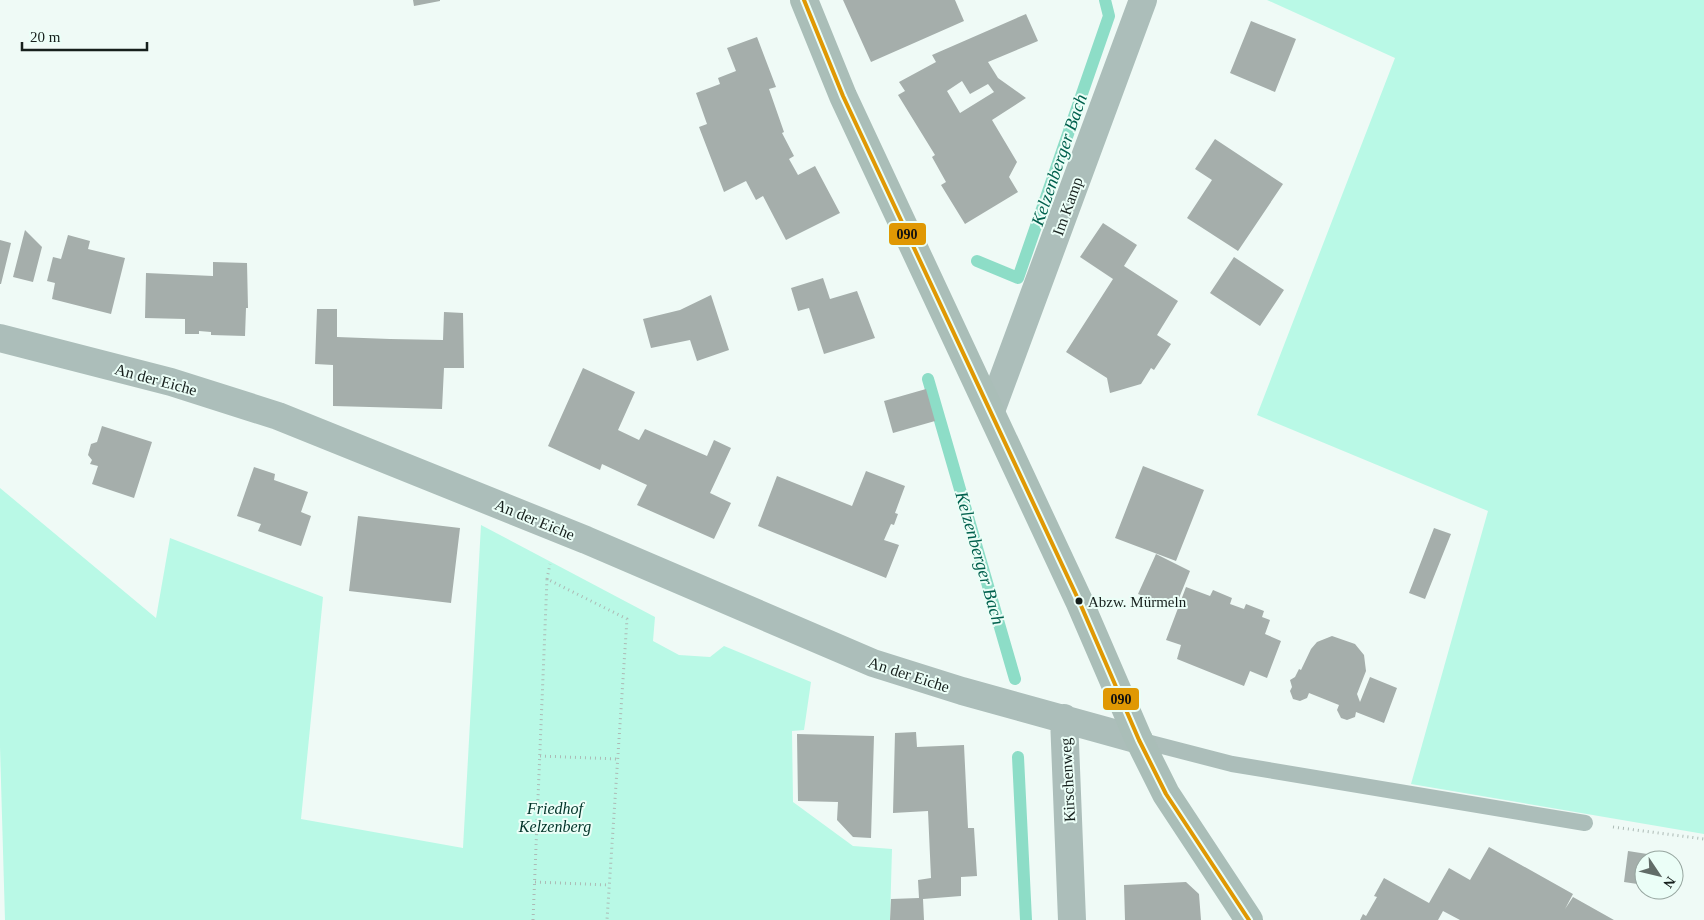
<svg xmlns="http://www.w3.org/2000/svg" width="1704" height="920" font-family="Georgia,serif">
<style>
.green{fill:#b9f9e6}
.lines{fill:none;stroke-linecap:round;stroke-linejoin:round}
.stream{stroke:#8dddc7;stroke-width:12}
.building{fill:#a5aeab;fill-rule:evenodd}
.path{stroke:#acbab5;stroke-width:3;stroke-dasharray:1 4;stroke-linecap:butt}
.service{stroke:#acbeba;stroke-width:16}
.minor{stroke:#acbeba;stroke-width:28}
.secondary{stroke:#aabeb8;stroke-width:28}
.bus-1-casing{stroke:#ebfef7;stroke-width:8}
.bus-1{stroke:#e09803;stroke-width:4}
.bus-dot{fill:#161f1c;stroke:#ebfef7;stroke-width:2}
.labels{text-anchor:middle;stroke-width:4;stroke-linejoin:round;paint-order:stroke}
.bus-label{font-size:15px;fill:#161f1c;stroke:#ebfef7;text-anchor:start}
.street-label{font-size:16px;fill:#161f1c;stroke:#ebfef7}
.park-label{font-size:16px;font-style:italic;fill:#003328;stroke:#ebfef7}
.water-label{font-size:18px;font-style:italic;fill:#00604d;stroke:#ebfef7}
.line-badge{stroke:#ebfef7;stroke-width:2}
.pale-badge-label{font-size:14px;text-anchor:middle;font-weight:bold;fill:#111}
</style>
<rect width="100%" height="100%" fill="#effaf6"/>
<path class="green" d="M1267,0H1704V834L1411,784L1488,511L1257,415L1395,58Z
M0,488L156,618L170,538L323,597L301,819L463,848L481,525L655,617L653,641L679,655L710,657L724,646L811,682L804,730L792,731L793,802L853,846L892,849L890,920H5L0,747Z"/>
<g class="lines">
<path class="stream" d="M977,261L1018,278L1109,16L1105,0
M928,379L1015,679
M1018,757L1026,920"/>
</g>
<path class="building" d="M413,0H440V1L414,6Z
M843,0H955L964,21L871,62Z
M1026,14L1038,41L988,62L998,78L1026,98L992,120L1017,162L1009,177L1018,192L965,224L941,185L946,182L932,157L935,155L898,95L905,91L899,82L936,62L932,55ZM962,81L970,94L988,84L994,92L960,113L947,91Z
M1251,21L1296,39L1275,92L1230,73Z
M757,37L776,87L769,89L784,132L782,133L794,156L789,159L798,175L815,166L840,213L786,240L763,196L756,200L746,181L724,192L699,127L707,124L696,93L720,84L718,78L736,71L727,48Z
M1215,139L1283,184L1238,251L1187,218L1212,180L1195,169Z
M1103,223L1137,245L1124,266L1178,301L1157,335L1171,344L1154,370L1151,368L1141,384L1110,393L1107,378L1066,352L1113,279L1080,257Z
M25,230L42,247L33,282L13,277Z
M68,235L90,241L88,249L125,258L111,314L52,299L55,283L47,281L53,257L61,259Z
M0,240L11,243L1,284H0Z
M1234,257L1284,290L1260,326L1210,293Z
M213,262L247,263L248,308H246L245,336L211,335V332L199,331V334H185V319L145,318L146,273L213,276Z
M823,278L830,299L857,291L875,338L824,354L809,308L798,311L791,288Z
M711,295L729,350L697,361L690,340L651,348L643,319L680,310Z
M317,309H337V337L390,339L443,340L444,312L463,313L464,368H444L442,409L333,406V365L315,364Z
M583,368L635,392L618,430L639,440L645,429L707,456L714,440L731,448L710,493L731,503L714,539L637,505L647,485L602,464L600,470L548,446Z
M926,389L935,421L893,433L884,401Z
M102,426L152,442L134,498L92,484L98,466L90,464L92,460L88,455L91,444L97,442Z
M1143,466L1204,490L1176,561L1115,538Z
M254,467L275,474L274,480L308,492L301,512L311,516L301,546L258,531L261,524L237,516Z
M866,471L905,486L895,513L898,514L894,525L891,524L884,540L899,545L886,578L758,526L777,476L852,506Z
M358,516L460,528L451,603L349,591Z
M1434,528L1451,534L1425,599L1409,593Z
M1156,554L1190,571L1175,608L1138,594Z
M1186,587L1210,596L1213,590L1232,598L1230,604L1244,609L1246,604L1264,611L1262,617L1270,620L1265,634L1281,641L1267,678L1250,671L1244,686L1177,659L1181,645L1166,640Z
M1332,636L1355,644L1364,655L1366,671L1357,694L1360,702L1370,677L1397,688L1384,723L1356,712L1355,717L1347,720L1341,718L1337,710L1339,705L1309,693L1307,698L1300,701L1293,699L1290,691L1292,687L1290,680L1295,677L1299,669L1301,670L1311,649L1317,642Z
M916,732L917,747L964,745L968,828H974L977,876L961,877V896L923,899L924,920H890L891,899L919,898L918,880L931,878L928,811L893,813L895,733Z
M797,734L874,736L871,838L853,837L837,820L838,802L798,801Z
M1489,847L1573,894L1565,909L1573,897L1614,920H1460L1443,911L1438,920H1360L1363,914L1366,916L1377,897L1374,896L1384,878L1429,903L1449,868L1470,880Z
M1628,851L1660,856L1659,860H1644V885L1624,882Z
M1186,882L1199,894L1201,920H1125L1124,885Z"/>
<g class="lines">
<path class="path" d="M547,579L550,564
M540,756L618,759
M1613,827L1704,839
M535,882L609,885
M533,920L547,579L627,619L607,920"/>
<path class="service" d="M1139,740L1232,764L1585,823"/>
<path class="minor" d="M0,338L171,382L278,416L586,540L873,663L962,691L1139,740
M991,411L1143,0
M1064,718L1072,920"/>
<path class="secondary" d="M804,0L843,96L1079,601L1139,740L1166,794L1249,920"/>
<defs>
<path id="bus-1" d="M804,0L843,96L1079,601L1139,740L1166,794L1249,920"/>
</defs>
<use href="#bus-1" class="bus-1-casing"/>
<use href="#bus-1" class="bus-1"/>
</g>
<circle class="bus-dot" cx="1079" cy="601" r="4.5"/>
<g class="labels">
<g class="bus-label">
<text x="1088" y="607">Abzw. Mürmeln</text>
</g>
<g class="street-label">
<text transform="translate(1067 206) rotate(-70)" y="6">Im Kamp</text>
<text transform="translate(156 379) rotate(15)" y="6">An der Eiche</text>
<text transform="translate(535 519) rotate(22)" y="6">An der Eiche</text>
<text transform="translate(909 674) rotate(18)" y="6">An der Eiche</text>
<text transform="translate(1067 780) rotate(-93)" y="6">Kirschenweg</text>
</g>
<g class="park-label">
<text x="555" y="814">Friedhof<tspan x="555" dy="18">Kelzenberg</tspan></text>
</g>
<g class="water-label">
<text transform="translate(1059 160) rotate(-71)" y="6">Kelzenberger Bach</text>
<text transform="translate(980 558) rotate(74)" y="6">Kelzenberger Bach</text>
</g>
</g>
<g class="line-badge">
<rect x="888" y="222" width="39" height="24" rx="5" fill="#e09803"/>
<rect x="1102" y="687" width="38" height="24" rx="5" fill="#e09803"/>
</g>
<g class="pale-badge-label">
<text x="907" y="239">090</text>
<text x="1121" y="704">090</text>
</g>
<g transform="translate(1659 875) rotate(125)"><circle r="24" fill="#ebfef7" stroke="#96a59f"/>
<path d="M0-4L9 19L0 12L-9 19Z" fill="#626c68"/>
<text y="-8" font-size="14" font-weight="bold" text-anchor="middle" fill="#161f1c">N</text>
</g>
<path d="M22 42v8h125v-8" fill="none" stroke="#161f1c" stroke-width="2.5"/>
<text x="30" y="42" font-size="15" fill="#161f1c" stroke="#ebfef7" stroke-width="4" paint-order="stroke">20 m</text>
</svg>
